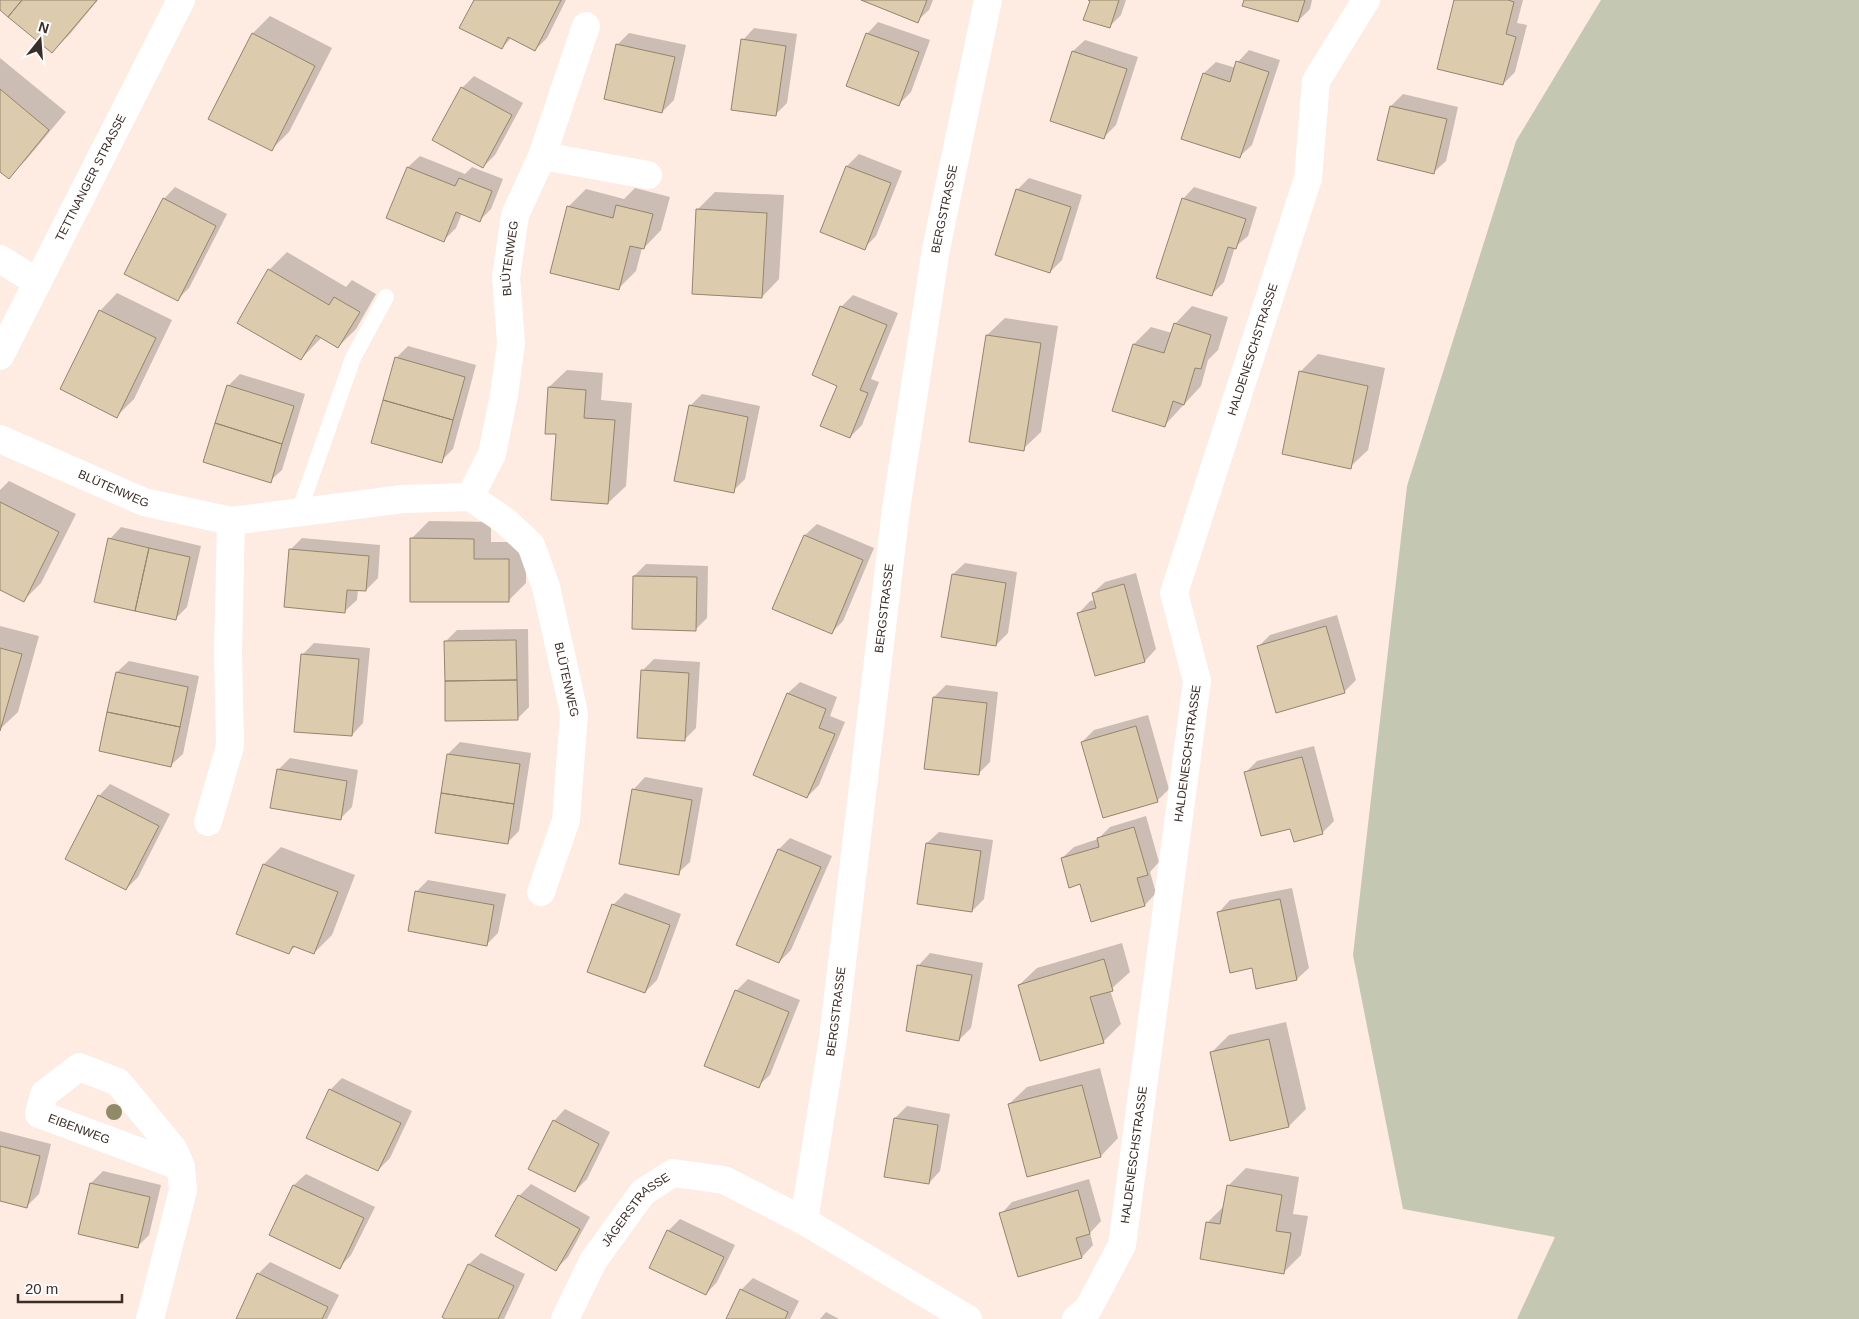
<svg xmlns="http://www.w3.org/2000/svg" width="1859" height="1319" font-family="Arial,sans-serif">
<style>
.green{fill:#c4c8b2}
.shadow{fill:#0003}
.building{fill:#ddcbad;stroke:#94856c}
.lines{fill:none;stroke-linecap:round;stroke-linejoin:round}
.lane{stroke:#fff;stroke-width:16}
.street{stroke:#fff;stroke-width:28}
.secondary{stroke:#fff;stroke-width:28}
.tree{fill:#908a66}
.labels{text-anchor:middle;stroke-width:4;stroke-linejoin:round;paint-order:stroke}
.street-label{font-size:12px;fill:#392d27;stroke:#fcfcfc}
</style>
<rect width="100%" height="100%" fill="#feebe2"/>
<path class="green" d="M1601,0H1859V1319H1517L1555,1237L1403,1209L1353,955L1407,486L1516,141Z"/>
<path class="shadow" d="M0,0H98L70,34L52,52L0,9Z
M475,0H566L547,38L535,50L512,37L502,48Z
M862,0H933L929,10L917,21Z
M1091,0H1126L1121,15L1109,27Z
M1245,0H1312L1310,9L1298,21Z
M1456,0H1523L1517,23L1527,25L1515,72L1503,84Z
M270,16L332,48L289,132L272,149L253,33Z
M878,22L930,40L911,92L899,104L867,34Z
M754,28L797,34L787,103L775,115L743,40Z
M629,33L686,45L674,100L662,112L618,44Z
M1085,40L1138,57L1116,125L1104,137L1073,51Z
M1249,50L1280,60L1252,145L1240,156L1204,73L1216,62L1236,68L1238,62Z
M0,58L66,112L26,160L9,177L0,170Z
M474,76L523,103L495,155L483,167L462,88Z
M1403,94L1458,107L1446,161L1434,172L1391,106Z
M859,154L902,171L876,236L864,248L822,232L847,166Z
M420,156L465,174L472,167L503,179L491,209L479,221L462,213L456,228L444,240L388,217L408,167Z
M1029,178L1082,195L1062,260L1050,272L1017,190Z
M175,187L227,214L189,288L177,300L164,199Z
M1194,187L1257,207L1248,236L1235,247L1224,282L1212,294L1183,199Z
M635,188L670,197L661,230L644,248H642L636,271L618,289L568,207L586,189L624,199Z
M715,192L784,195L779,279L762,297L698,209Z
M287,252L346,287L352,280L376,294L356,329L338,347L322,337L301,359L239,322L269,270Z
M117,293L172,320L134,399L117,416L100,311Z
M853,295L898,313L871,379L879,382L862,425L850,437L838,385L841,307Z
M1192,306L1228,317L1218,350L1208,360L1201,386L1165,425L1134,344L1151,327L1172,333L1175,324Z
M1005,318L1058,326L1041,432L1023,449L970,441L987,335Z
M408,346L476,365L453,449L441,461L396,358Z
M1318,354L1385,368L1368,450L1350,467L1300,372Z
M567,370L603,373L601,400L632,403L626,486L608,503L558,433L549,387Z
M240,374L305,394L282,470L270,481L228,386Z
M702,394L760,406L745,479L733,491L690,406Z
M9,481L76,514L41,583L24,600L0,589V490Z
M429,521L491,522V542H526V583L508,601L411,539Z
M817,524L874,548L843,621L831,633L774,608L805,535Z
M121,527L201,546L187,607L175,619L110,539Z
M302,538L380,545L378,578L366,590L358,589L357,600L345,611L290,550Z
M965,563L1017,572L1008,633L996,645L953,574Z
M646,564L708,566L707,618L695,630L634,576Z
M1136,573L1156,649L1145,661L1079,613L1090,601L1095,600L1093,593L1105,582Z
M1337,615L1356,680L1344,692L1258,647L1270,635Z
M0,626L39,636L18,712L0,729Z
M528,629L529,707L517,719L445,642L457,630Z
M314,643L370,648L363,723L352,735L302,655Z
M654,659L700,662L696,728L684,740L642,671Z
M129,661L199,676L183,754L171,765L117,672Z
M800,682L837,697L830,716L845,722L819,785L807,797L754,774L788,693Z
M946,685L998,692L990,762L978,774L934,697Z
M1148,715L1169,789L1157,801L1082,742L1094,730Z
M460,742L531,753L519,831L507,843L448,754Z
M1314,746L1334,821L1322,833L1246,772L1257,761Z
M290,758L358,770L352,807L340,819L278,770Z
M645,777L703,788L690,862L678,873L620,863L634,789Z
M110,784L170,814L138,877L126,889L99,796Z
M1146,816L1159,862L1150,872L1156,893L1145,905L1081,883L1062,858L1074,847L1098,839L1110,827Z
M939,832L993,840L984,899L972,911L927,843Z
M790,838L832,856L791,950L779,962V849Z
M281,847L355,875L332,935L314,953L296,946L289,952L264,864Z
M428,880L506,894L498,933L486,945L416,892Z
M1292,888L1309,968L1297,979L1253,967L1219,912L1230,900Z
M625,893L681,914L657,980L645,992L613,905Z
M1122,943L1130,972L1110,990L1121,1024L1103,1042L1019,985L1037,968Z
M930,953L983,963L971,1028L959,1040L907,1030L919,965Z
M748,979L800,1000L770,1075L758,1086L736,991Z
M1286,1022L1306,1109L1289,1126L1211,1053L1229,1035Z
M1100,1068L1118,1138L1101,1156L1009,1104L1027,1087Z
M342,1078L412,1111L390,1158L378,1170L330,1090Z
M907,1106L950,1114L940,1171L929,1183L885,1176L895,1118Z
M565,1109L610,1132L587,1179L575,1191L554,1121Z
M0,1131L51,1144L39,1194L27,1206L0,1200Z
M1246,1168L1299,1177L1293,1214L1308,1216L1301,1255L1284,1272L1207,1223L1225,1205L1228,1186Z
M103,1171L161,1185L149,1235L137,1247L79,1234L91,1183Z
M306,1174L375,1207L351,1255L340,1267L294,1185Z
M1089,1179L1101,1221L1090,1233L1093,1245L1082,1257L1001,1214L1012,1202Z
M531,1184L590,1217L568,1257L556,1269L519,1196Z
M680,1219L735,1245L717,1282L706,1294L668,1231Z
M481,1253L525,1274L504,1319H448L444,1317L469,1264Z
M270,1262L339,1295L327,1319H237L258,1274Z
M753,1278L799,1301L790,1319H728L741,1290Z
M826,1312L839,1319H820Z"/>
<path class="building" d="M0,0H22L8,17L0,10Z
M22,0H97L52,53L8,17Z
M474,0H561L535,51L508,37L502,49L459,28Z
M861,0H927L918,23Z
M1088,0H1119L1110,28L1083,20L1090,1Z
M1244,0H1305L1298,22L1242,6Z
M1454,0H1508L1514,2L1506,34L1516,37L1503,85L1437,69Z
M252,33L315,66L272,151L208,119Z
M866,33L919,52L899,106L846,86Z
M741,39L786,46L776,116L731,110Z
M616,44L675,57L662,113L604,99Z
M1072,51L1127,69L1104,139L1050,121Z
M1236,61L1269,72L1240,158L1181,139L1203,73L1230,82Z
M461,87L512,115L483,168L432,140Z
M0,89L49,130L9,179L0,172Z
M1390,106L1447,119L1434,174L1377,160Z
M846,166L891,183L865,250L820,232Z
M407,167L455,186L459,178L492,191L480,222L456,212L444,242L386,218Z
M1016,189L1071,207L1050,273L995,255Z
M163,198L216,226L178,301L124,274Z
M1182,198L1246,219L1236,249L1228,247L1212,296L1156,278Z
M616,205L653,214L644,249L630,246L619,290L550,273L567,206L613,218Z
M696,209L767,213L762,298L692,294Z
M268,269L329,305L334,297L360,312L338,348L316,335L301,360L237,323Z
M840,306L887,325L860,390L868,393L850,438L820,426L837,386L812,375Z
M99,310L156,338L117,418L60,389Z
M1174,323L1211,335L1201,369L1195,368L1184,405L1173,401L1165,427L1112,411L1133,344L1164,353Z
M986,335L1041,343L1024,451L969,442Z
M395,357L465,377L453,420L383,400Z
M1299,371L1368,386L1351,469L1282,454Z
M227,385L294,406L282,444L215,423Z
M548,387L586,390L584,418L615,420L608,504L551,500L556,434H545Z
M383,400L453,420L442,463L371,443Z
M689,405L748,417L734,493L674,481Z
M215,423L282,444L271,483L203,462Z
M0,502L59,532L24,602L0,590Z
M804,535L863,560L832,634L772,609Z
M108,538L149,548L135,611L94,602Z
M410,538L474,539V559H509V602H410Z
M149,548L190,557L176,620L135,611Z
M289,549L369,556L366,591L347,590L345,613L284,607Z
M952,574L1006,583L996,646L941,637Z
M633,576L697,577L696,631L632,629Z
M1124,584L1145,662L1095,676L1077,613L1096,608L1092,593Z
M1326,626L1345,693L1276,713L1257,646Z
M516,640L517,680L445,681L444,641Z
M0,648L22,654L0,731Z
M301,654L359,659L352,736L294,732Z
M641,670L689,673L685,741L637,738Z
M116,672L188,687L180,727L107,712Z
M517,680L518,720L445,721V681Z
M787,693L826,709L819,728L835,734L807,798L753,775Z
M933,697L987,703L979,775L924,769Z
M107,712L180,727L171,767L99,751Z
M1136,726L1158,802L1103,818L1081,742Z
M447,754L520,764L514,804L441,793Z
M1302,757L1323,834L1294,842L1290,829L1261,836L1244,772Z
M277,769L347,781L341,820L270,808Z
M632,789L692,800L679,875L619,864Z
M441,793L514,804L508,844L435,833Z
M98,795L159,826L126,890L65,859Z
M1134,827L1148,875L1137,878L1145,906L1091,922L1080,884L1069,888L1061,858L1099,847L1097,838Z
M926,843L981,851L972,912L917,904Z
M778,849L821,867L779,963L736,945Z
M263,864L338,892L314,954L293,946L289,954L236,934Z
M415,891L494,905L487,946L408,931Z
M1280,899L1297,980L1256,989L1252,968L1230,973L1217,912Z
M612,904L670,925L645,993L587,972Z
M1104,959L1113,991L1090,997L1104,1043L1040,1061L1018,985Z
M917,965L972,975L959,1041L906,1031Z
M735,990L789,1012L759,1088L704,1066Z
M1269,1039L1289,1127L1230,1141L1210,1052Z
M1082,1085L1101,1157L1027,1177L1008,1104Z
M329,1089L401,1123L378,1171L306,1138Z
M894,1118L938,1125L929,1184L884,1177Z
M553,1120L599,1144L575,1192L528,1169Z
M0,1146L40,1156L27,1208L0,1201Z
M90,1183L150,1197L138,1248L78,1234Z
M293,1185L364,1218L340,1269L269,1235Z
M1227,1185L1282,1195L1276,1231L1291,1233L1284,1274L1200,1259L1206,1222L1220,1224Z
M1078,1190L1090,1234L1076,1238L1082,1258L1018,1277L999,1213Z
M518,1195L580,1229L556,1271L495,1236Z
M667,1230L724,1257L706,1295L649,1268Z
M468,1264L514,1286L498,1319H445L442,1317Z
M257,1273L328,1307L322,1319H236Z
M740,1289L788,1312L785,1319H726Z"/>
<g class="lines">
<path class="lane" d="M298,514L353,358L386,297"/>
<g class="street">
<path d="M542,156L648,175"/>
<path d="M0,259L37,282"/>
<path id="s1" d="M0,439L144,502L231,521L403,499L470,497L504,520L531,545L546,587L574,713L566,820L541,892"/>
<path id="s2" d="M470,497L492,454L504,395L511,343L506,277L515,215L542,156L586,26"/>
<path d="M208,822L230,746L228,652L231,521"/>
<path id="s3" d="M804,1221L833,1038L896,509L936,249L988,0"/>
<path id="s4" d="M150,1319L183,1190L181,1167L174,1150L118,1082L79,1067L44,1094L39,1114L181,1167"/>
<path id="s5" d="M565,1319L593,1261L643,1192L673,1173L724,1180L804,1221L968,1319"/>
<path id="s6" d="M1076,1319L1088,1309L1122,1245L1197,681L1174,593L1308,178L1316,81L1366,0"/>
</g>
<path class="secondary" id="s7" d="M0,356L181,0"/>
</g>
<circle class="tree" cx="114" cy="1112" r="8"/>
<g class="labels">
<g class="street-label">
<text dy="4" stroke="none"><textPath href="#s7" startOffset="200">TETTNANGER STRASSE</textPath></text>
<text dy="4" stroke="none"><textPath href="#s3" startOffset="1022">BERGSTRASSE</textPath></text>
<text dy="4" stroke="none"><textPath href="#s2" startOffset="246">BLÜTENWEG</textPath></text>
<text dy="4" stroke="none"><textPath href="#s6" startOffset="1004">HALDENESCHSTRASSE</textPath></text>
<text dy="4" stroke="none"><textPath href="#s1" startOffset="124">BLÜTENWEG</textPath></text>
<text dy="4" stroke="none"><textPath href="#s3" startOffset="618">BERGSTRASSE</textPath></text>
<text dy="4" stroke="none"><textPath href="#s1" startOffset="704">BLÜTENWEG</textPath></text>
<text dy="4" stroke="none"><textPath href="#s6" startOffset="584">HALDENESCHSTRASSE</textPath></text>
<text dy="4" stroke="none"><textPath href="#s3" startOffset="212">BERGSTRASSE</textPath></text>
<text dy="4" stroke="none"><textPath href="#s4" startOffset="412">EIBENWEG</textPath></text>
<text dy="4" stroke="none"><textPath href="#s6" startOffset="179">HALDENESCHSTRASSE</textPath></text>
<text dy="4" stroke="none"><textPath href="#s5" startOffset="132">JÄGERSTRASSE</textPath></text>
</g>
</g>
<g transform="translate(40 40) rotate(17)" stroke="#fcfcfc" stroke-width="4" paint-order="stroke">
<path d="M0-4L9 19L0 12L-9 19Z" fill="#392d27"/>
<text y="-8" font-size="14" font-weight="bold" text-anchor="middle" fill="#392d27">N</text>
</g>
<path d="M18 1294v8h104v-8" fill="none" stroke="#392d27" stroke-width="2.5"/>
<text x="25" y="1294" font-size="15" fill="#392d27" stroke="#fcfcfc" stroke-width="4" paint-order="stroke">20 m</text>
</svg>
